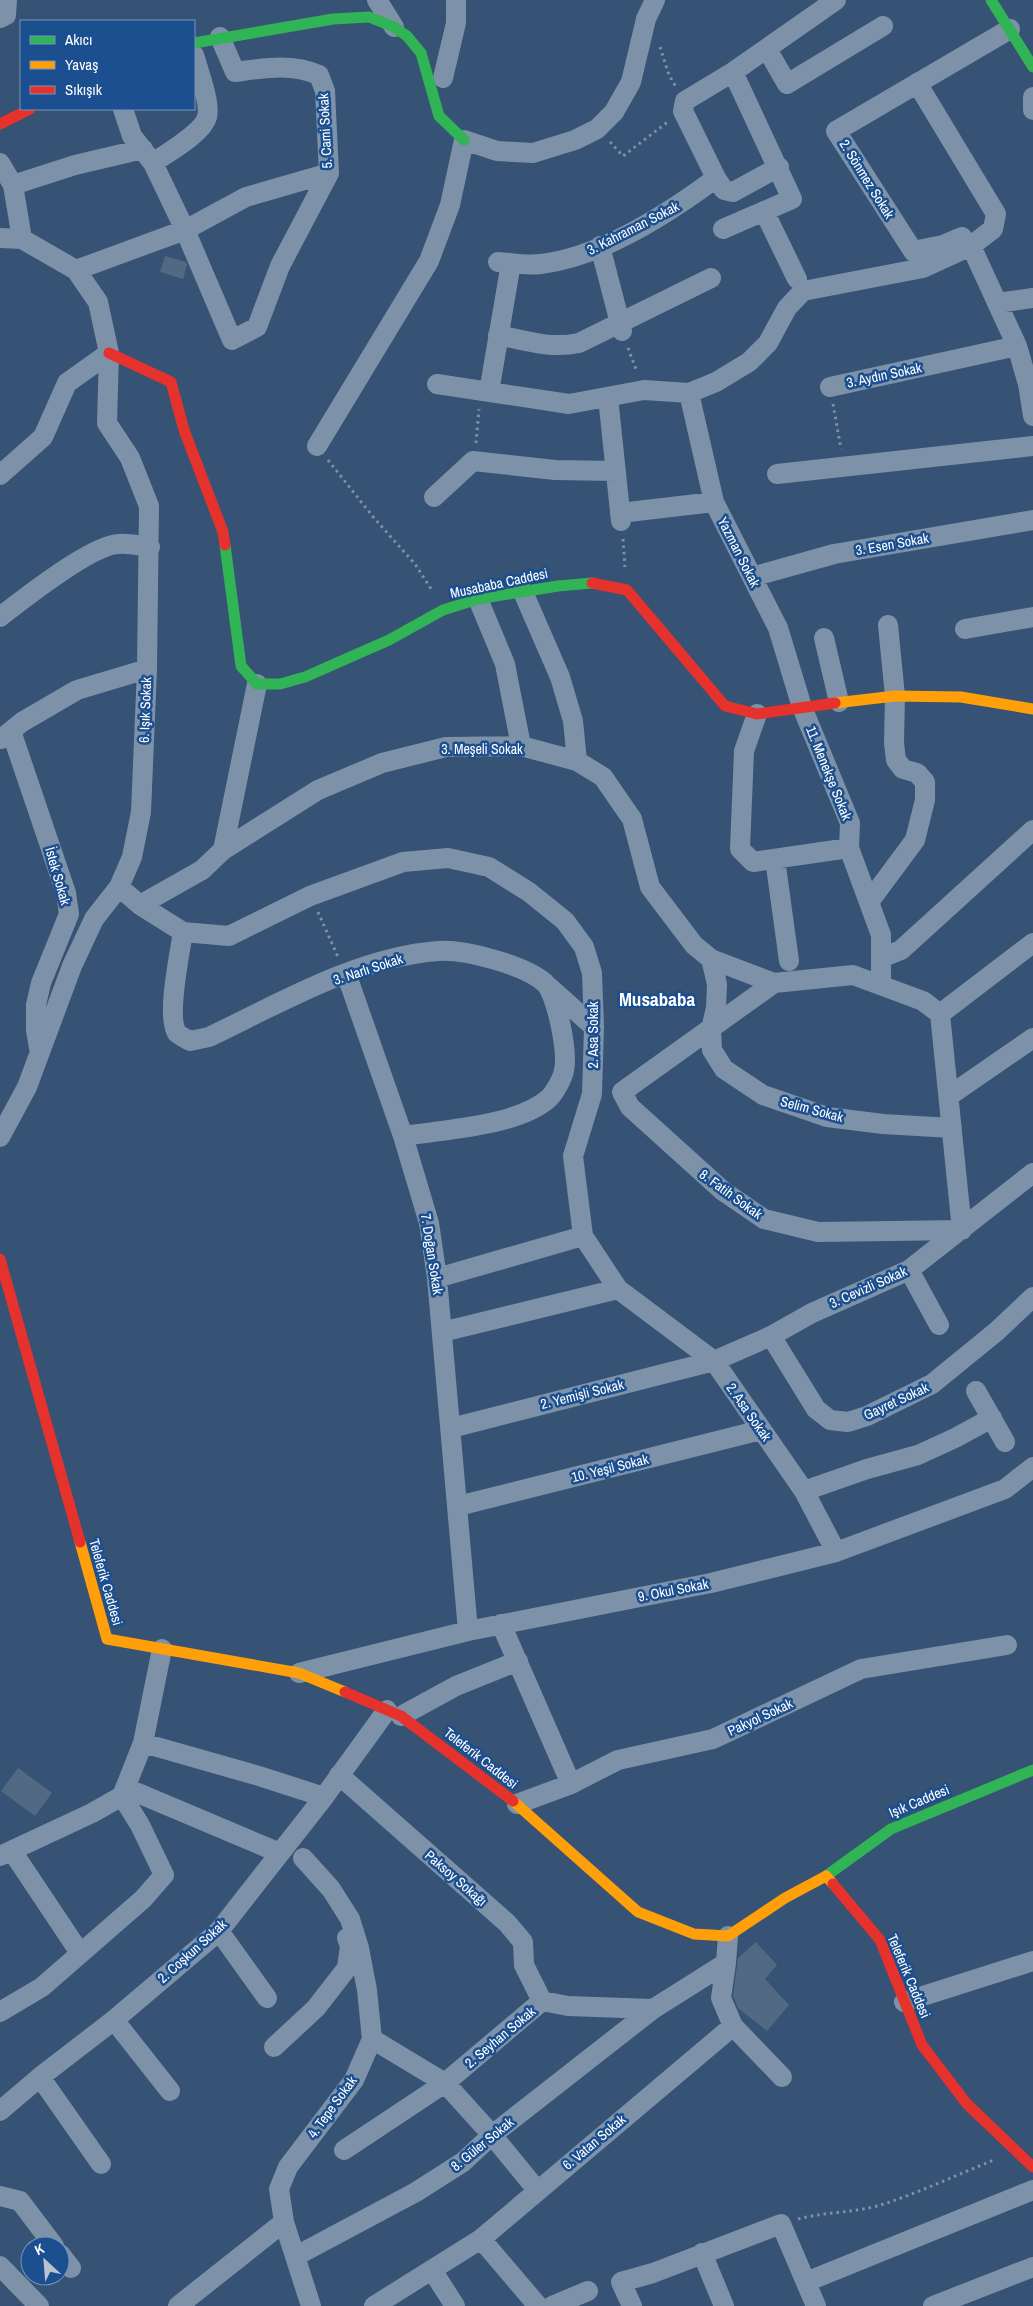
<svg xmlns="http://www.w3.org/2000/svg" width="1033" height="2306" font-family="'Archivo Narrow',sans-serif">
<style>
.building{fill:#526984}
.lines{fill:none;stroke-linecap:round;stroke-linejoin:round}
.path{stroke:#7d92a8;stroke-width:3;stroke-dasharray:2.5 4;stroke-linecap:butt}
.street{stroke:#7d92a8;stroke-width:20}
.fast{stroke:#30b455;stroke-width:11}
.slow{stroke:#ff9f0a;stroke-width:11}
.jam{stroke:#e5322d;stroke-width:11}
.labels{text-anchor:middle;stroke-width:5;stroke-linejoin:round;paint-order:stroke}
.street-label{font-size:14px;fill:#fff;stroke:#1b4f8f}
.district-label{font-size:19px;font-weight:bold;fill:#fff;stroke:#1b4f8f}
</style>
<rect width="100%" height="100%" fill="#365274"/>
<path class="building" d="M165,256L186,262L187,265L183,279L160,272Z
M18,1768L52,1793L35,1816L1,1791Z
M756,1942L777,1965L765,1979L789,2005L767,2031L738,2008L733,1996L738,1958Z"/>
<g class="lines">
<path class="path" d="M660,47L669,75L676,87
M610,142L623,156L669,121
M628,348L637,372
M833,404L841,449
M476,443L479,409
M328,460L374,518L415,564L433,592
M623,539L625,567
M318,912L338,957
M798,2219C824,2212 851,2213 877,2206C917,2194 956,2175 994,2160"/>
<path class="street" d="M377,0L394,27
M0,18L6,15L7,0
M767,49L787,84L883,26
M443,78L456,23V0
M1033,97V110
M123,109L132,136L153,163L185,230L232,340L257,327L280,266L329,173L325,91L319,75C292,63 264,68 235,72L220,37
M0,163L13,185L22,239
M153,163C167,153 203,133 207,117C211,104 198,69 194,55
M716,178L683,111L685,101L733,72L836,0
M13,185L75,165L143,149
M764,211L797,279
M723,229L792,199L733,72
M962,237L943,245L913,251L836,131L1010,29
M0,238L22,239L76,270L185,230L246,197L329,173
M600,246L622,331
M971,246L1017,346L1028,384L1033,416
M498,262C512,263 527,266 541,264C600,257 669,213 716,178L724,190L733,192L779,167
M997,303L1033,298
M498,335C526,341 551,349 579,343L711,278
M437,384L569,404L644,390L689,393L716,382L749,362L768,343L787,308L803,291L923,268L971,246L993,229L996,214L917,83
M830,387L1017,346
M489,392L511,263
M689,393L714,502L778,628L802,707L850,823L849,848L881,935V985
M608,397L621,521
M317,446L429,261L450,205L464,140L497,151L533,153L575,140L597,129L614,112L631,82L646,19L655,0
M777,474L1033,446
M0,475L43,437L67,383L109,353
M434,497L473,461L555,470L616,471
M620,513L714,502
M752,577L834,554L1033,520
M523,592L560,677L573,721L577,761
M478,599L505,664L521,746
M0,617C23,599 93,544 119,544C129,543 140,546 150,547
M965,629L1033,617
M824,638L839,702
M757,714L744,751L740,849L753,862L849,848
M11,731L66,893L69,914L41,983L36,1005V1030L39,1048
M1,739L22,722L77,690L147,669
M223,850L318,790L382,763L446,747L521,746L577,761L603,777L632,819L650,887L694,945L711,959L774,983L853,975L923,1001L940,1014
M775,859L789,961
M119,887L140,905L183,932L229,936L310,896L403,862L448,858L489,867L529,892L565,921L584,947L592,973L594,1027L592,1094L573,1156L583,1236L618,1289L714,1361L804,1491L836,1552
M869,902L915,840L925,800V782L917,773L903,769L896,760L894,743L895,696L888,625
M140,905L202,870L223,850L257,684
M183,932C180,953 166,1016 177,1033C180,1036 187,1039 190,1041L209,1037C280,1003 358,957 438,951C464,949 525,965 545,983C557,995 568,1053 564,1070C563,1078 554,1094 548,1099C517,1126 443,1130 403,1136
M881,958L901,950L1033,830
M711,959L717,984L716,1008L711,1029L712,1050L724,1069L763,1095L827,1117L883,1124L952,1128
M346,973L403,1136L429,1223L437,1278L468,1631
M774,983L622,1092L630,1107L723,1191L764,1219L818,1232L962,1230L940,1014
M549,987L594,1027
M940,1014L1033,943
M949,1096L1033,1038
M0,1137L27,1087L72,966L94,919L119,887L132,857L141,812L147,669L149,506L130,458L107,423L109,353L98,302L76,270
M909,1270L939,1325
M437,1278L583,1236
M442,1332L618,1289
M771,1336L816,1409L830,1420L848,1422L867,1416L932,1384L997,1331L1033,1297
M976,1391L1005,1442
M451,1428L714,1361L771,1336L812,1313L909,1270L1033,1173
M804,1491L867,1469L918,1455L955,1438L992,1418
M458,1506L761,1430
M501,1624L571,1784
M299,1673L468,1631L711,1583L836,1552L1005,1489L1033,1467
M401,1716L456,1686L518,1661
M143,1743L259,1776L324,1797
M339,1775L507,1923L523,1942L524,1965L542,2001
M126,1788L280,1853
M517,1804L571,1784L618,1760L713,1739L861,1669L1007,1645
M12,1851L80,1953
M0,1856L92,1813L122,1796
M303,1858L331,1889L350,1919L359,1948L367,1990L372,2039L354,2080L288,2167L279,2189L284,2222L311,2306
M219,1931L267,1998
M904,2002L1033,1961
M0,2012L42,1987L143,1899L164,1875L140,1825L122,1796L143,1743L162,1649
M114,2020L170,2091
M733,2026L782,2077
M372,2039L445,2083L492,2135L537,2190
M274,2047L316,2008L347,1968L350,1946L347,1938
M40,2077L101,2164
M0,2111L40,2077L114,2020L219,1931L324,1797L387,1710
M344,2150L445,2083L542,2001L568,2006L653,2009L726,1963
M0,2196L20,2201L54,2246
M481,2239L538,2306
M702,2253L724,2306
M60,2254L71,2268
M296,2256L416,2192L463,2162L492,2135L653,2009
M0,2266L39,2306
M432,2270L455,2306
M806,2282L1033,2190
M178,2306L284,2222
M374,2306L481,2239L733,2026L721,1998L726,1963L728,1936
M552,2306L588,2291
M632,2306L621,2282L653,2273L781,2224L816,2306
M933,2306L1033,2267"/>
<path class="fast" d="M991,0L1033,67
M194,43L333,19L369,17L394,27L407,36L421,53L439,116L464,140
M225,545L241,666L257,684H280L305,677L389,640L443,610L478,599L558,586L592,583
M826,1876L891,1829L1033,1770"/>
<path class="slow" d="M835,703L895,696L961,697L1033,709
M80,1542L107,1639L299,1673L345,1692
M513,1801L638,1912L694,1934L728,1936L785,1898L826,1876L833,1884"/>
<path class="jam" d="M0,124L30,109
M109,353L171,382L184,430L223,532L225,545
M592,583L627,590L725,706L757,714L835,703
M0,1259L80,1542
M345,1692L401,1716L513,1801
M833,1884L880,1940L922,2045L967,2104L1033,2167"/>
</g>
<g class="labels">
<g class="street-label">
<text transform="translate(325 131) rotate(-93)" y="5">5. Cami Sokak</text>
<text transform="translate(867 179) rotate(58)" y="5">2. Sönmez Sokak</text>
<text transform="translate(633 228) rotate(-27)" y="5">3. Kahraman Sokak</text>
<text transform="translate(884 375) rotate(-12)" y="5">3. Aydın Sokak</text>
<text transform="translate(892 544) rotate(-10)" y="5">3. Esen Sokak</text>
<text transform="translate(739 552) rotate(63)" y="5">Yazman Sokak</text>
<text transform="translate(499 583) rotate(-12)" y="5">Musababa Caddesi</text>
<text transform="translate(145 710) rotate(-88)" y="5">6. Işık Sokak</text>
<text x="482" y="754">3. Meşeli Sokak</text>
<text transform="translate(829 773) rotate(68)" y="5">11. Menekşe Sokak</text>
<text transform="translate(58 876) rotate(74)" y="5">İstek Sokak</text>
<text transform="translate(368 969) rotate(-18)" y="5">3. Narlı Sokak</text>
<text transform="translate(593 1035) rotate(-90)" y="5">2. Asa Sokak</text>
<text transform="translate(812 1109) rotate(15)" y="5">Selim Sokak</text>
<text transform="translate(731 1194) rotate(36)" y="5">8. Fatih Sokak</text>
<text transform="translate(432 1254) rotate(81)" y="5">7. Doğan Sokak</text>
<text transform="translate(868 1287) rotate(-24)" y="5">3. Cevizli Sokak</text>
<text transform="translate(582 1394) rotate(-14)" y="5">2. Yemişli Sokak</text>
<text transform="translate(896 1401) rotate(-25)" y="5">Gayret Sokak</text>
<text transform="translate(749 1412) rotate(55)" y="5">2. Asa Sokak</text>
<text transform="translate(610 1468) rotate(-14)" y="5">10. Yeşil Sokak</text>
<text transform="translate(106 1582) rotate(74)" y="5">Teleferik Caddesi</text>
<text transform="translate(673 1590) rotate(-11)" y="5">9. Okul Sokak</text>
<text transform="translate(760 1717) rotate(-25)" y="5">Pakyol Sokak</text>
<text transform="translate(481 1758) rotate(38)" y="5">Teleferik Caddesi</text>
<text transform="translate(919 1801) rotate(-23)" y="5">Işık Caddesi</text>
<text transform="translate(456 1878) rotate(41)" y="5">Paksoy Sokağı</text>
<text transform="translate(192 1951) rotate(-42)" y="5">2. Coşkun Sokak</text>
<text transform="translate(909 1976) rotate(67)" y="5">Teleferik Caddesi</text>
<text transform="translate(500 2037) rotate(-40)" y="5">2. Seyhan Sokak</text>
<text transform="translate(332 2107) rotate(-54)" y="5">4. Tepe Sokak</text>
<text transform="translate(594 2142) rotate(-40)" y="5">6. Vatan Sokak</text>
<text transform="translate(482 2144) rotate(-39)" y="5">8. Güler Sokak</text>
</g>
<g class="district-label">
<text x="657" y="1006">Musababa</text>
</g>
</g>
<rect x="20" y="20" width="175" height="90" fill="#1b4f8f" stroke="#7695bc"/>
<rect x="30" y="36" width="25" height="8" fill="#30b455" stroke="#7695bc"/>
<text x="65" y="45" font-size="15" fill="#ffffff">Akıcı</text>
<rect x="30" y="61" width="25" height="8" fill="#ff9f0a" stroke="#7695bc"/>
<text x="65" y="70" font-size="15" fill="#ffffff">Yavaş</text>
<rect x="30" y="86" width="25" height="8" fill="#e5322d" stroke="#7695bc"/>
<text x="65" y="95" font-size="15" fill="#ffffff">Sıkışık</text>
<g transform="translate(45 2261) rotate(334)"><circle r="24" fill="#1b4f8f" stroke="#7695bc"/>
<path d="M0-4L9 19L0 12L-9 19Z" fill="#b9c2ce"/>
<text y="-8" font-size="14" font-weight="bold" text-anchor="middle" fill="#ffffff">K</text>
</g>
</svg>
